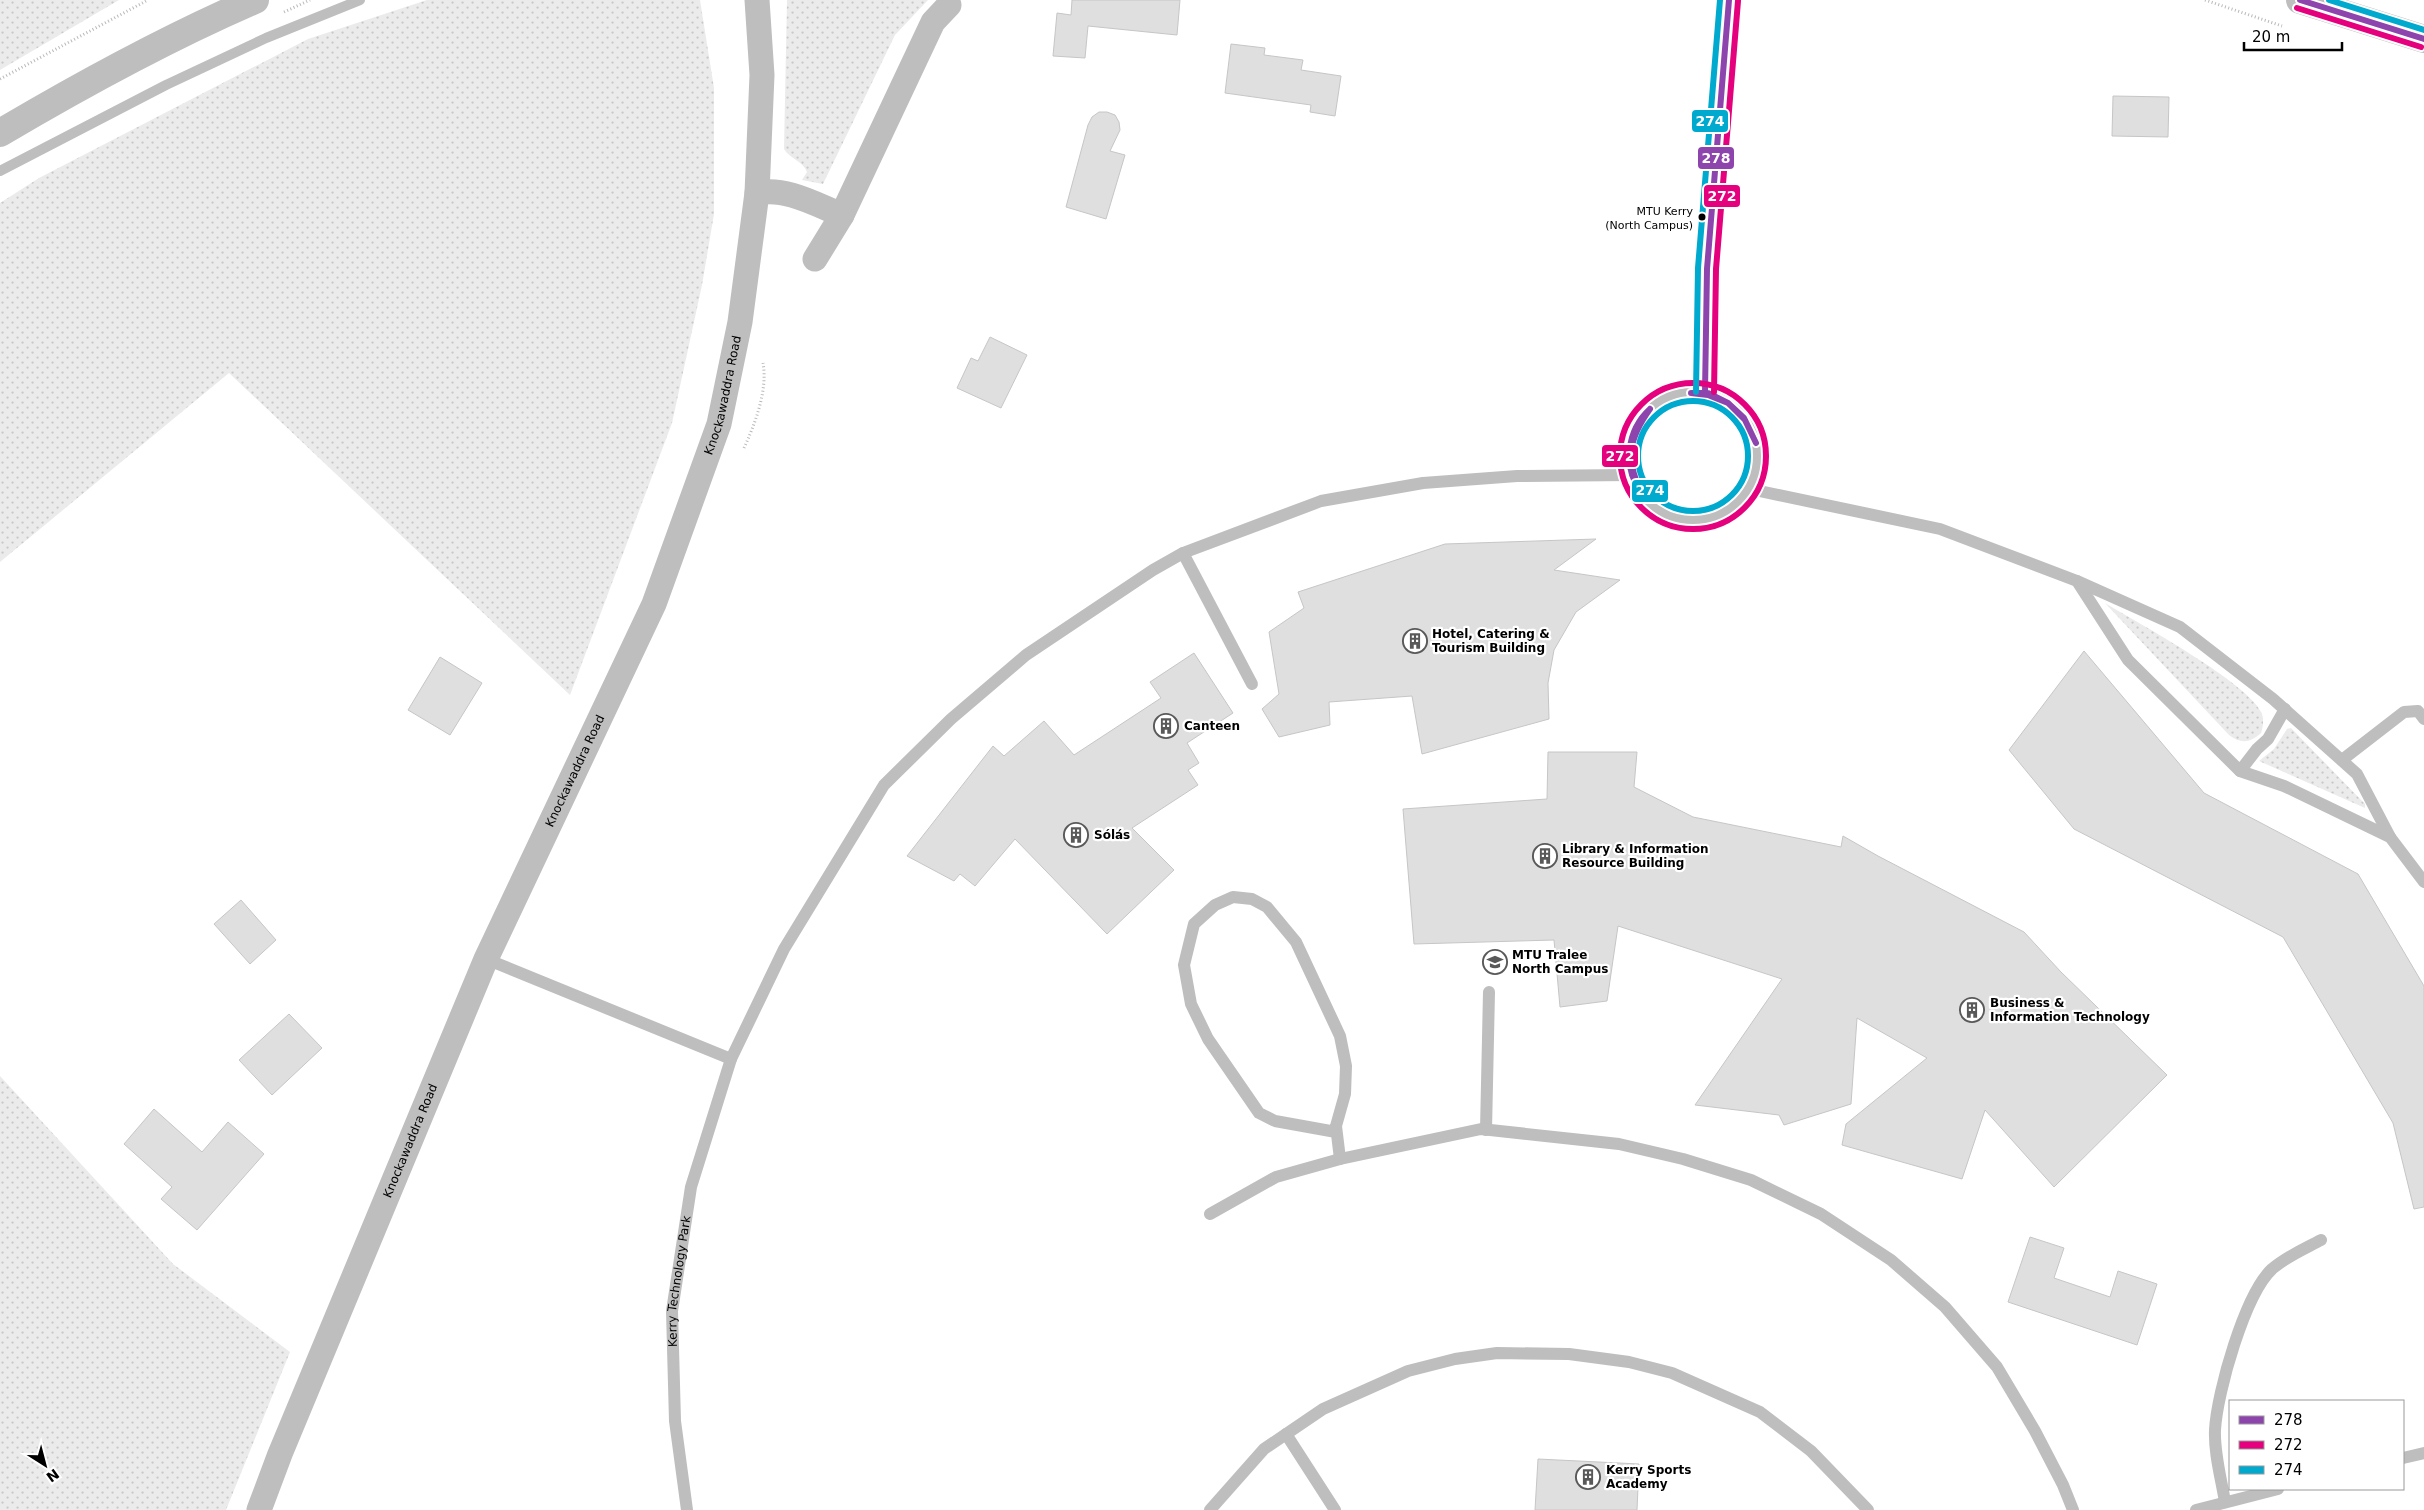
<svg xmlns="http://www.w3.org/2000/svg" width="2424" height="1510" font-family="'DejaVu Sans',sans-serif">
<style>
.grass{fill:url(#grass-dots)}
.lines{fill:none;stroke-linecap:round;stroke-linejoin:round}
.stream{stroke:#bebebe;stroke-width:10}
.building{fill:#dfdfdf;stroke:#c6c6c6}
.path{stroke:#b9b9b9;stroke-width:3;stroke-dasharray:1 2.5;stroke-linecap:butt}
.service{stroke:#bebebe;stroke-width:12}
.minor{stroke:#bebebe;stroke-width:25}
.tertiary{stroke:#bebebe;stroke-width:28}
.bus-1-casing{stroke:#fff;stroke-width:10}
.bus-2-casing{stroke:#fff;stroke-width:10}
.bus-3-casing{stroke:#fff;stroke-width:10}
.bus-1{stroke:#8e44ad;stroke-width:6}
.bus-2{stroke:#e5007d;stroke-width:6}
.bus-3{stroke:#00a9ce;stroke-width:6}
.bus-dot{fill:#000;stroke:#fff;stroke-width:2}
.labels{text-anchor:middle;stroke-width:4.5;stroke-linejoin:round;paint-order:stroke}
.bus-label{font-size:11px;fill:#000;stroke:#fff;text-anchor:end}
.street-label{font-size:12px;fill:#000;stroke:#fff}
.poi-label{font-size:12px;font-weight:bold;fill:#000;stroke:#fff;text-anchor:start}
.line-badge{stroke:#fff;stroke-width:2}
.badge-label{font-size:14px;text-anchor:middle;font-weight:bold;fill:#fff}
</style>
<defs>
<pattern id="grass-dots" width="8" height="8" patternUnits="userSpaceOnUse" patternTransform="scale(1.25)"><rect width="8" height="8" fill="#ebebeb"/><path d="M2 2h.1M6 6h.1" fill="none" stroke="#c8c8c8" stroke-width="1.8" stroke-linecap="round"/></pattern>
</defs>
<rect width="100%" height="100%" fill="#fff"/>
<path class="grass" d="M0,0H119L0,70Z
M427,0H700L714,88V214L702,285L672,423L570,695L229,373L0,562V203L39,178L308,39Z
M787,0H928L895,35L823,184L802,180L807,172C803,161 790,159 784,149Z
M2105,603C2136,622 2251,684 2262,714C2264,720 2263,727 2261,733C2250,743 2241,744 2229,735Z
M2291,728L2365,804V808L2259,761L2274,749L2287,729Z
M0,1076L173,1264L290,1352L226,1510H0Z"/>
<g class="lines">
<path class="stream" d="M0,171L166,85L266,38L360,0"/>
</g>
<path class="building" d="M1072,0H1180L1177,35L1088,26L1085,58L1053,56L1057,13L1071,15Z
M1231,44L1265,48L1264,55L1303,60L1301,70L1341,76L1335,116L1310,112L1311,105L1225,93Z
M2113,96L2169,97L2168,137L2112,136Z
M1099,112H1107L1115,115L1119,122L1120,130L1110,151L1125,155L1106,219L1066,207L1088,125L1092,117Z
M990,337L1027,355L1001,408L957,388L971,358L978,361Z
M1596,539L1554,570L1620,580L1576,612L1554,650L1548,683L1549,719L1422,754L1412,696L1329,702L1330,725L1279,737L1262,709L1279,694L1269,632L1304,608L1298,592L1445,544Z
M2084,651L2204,793L2358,874L2424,986V1207L2414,1209L2393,1123L2283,937L2074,829L2009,750Z
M1194,653L1233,713L1187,743L1199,763L1188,770L1198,785L1132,828L1174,870L1107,934L1015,839L975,886L960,874L954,881L907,856L993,746L1004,756L1044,721L1074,755L1161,698L1150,682Z
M440,657L482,683L450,735L408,710Z
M1548,752H1637L1634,787L1693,817L1841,847L1843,836L1878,856L2024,932L2061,972L2167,1075L2054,1187L1985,1110L1962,1179L1842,1145L1846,1124L1927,1058L1857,1018L1851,1104L1784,1125L1779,1115L1695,1105L1782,979L1618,926L1607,1001L1560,1007L1554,940L1414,944L1403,809L1547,799Z
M241,900L276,940L250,964L214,924Z
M289,1014L322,1048L272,1095L239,1060Z
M154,1109L202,1152L228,1122L264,1154L197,1230L161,1199L172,1187L124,1144Z
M2030,1237L2064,1248L2054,1278L2110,1297L2118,1271L2157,1284L2137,1345L2008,1302Z
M1538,1459L1639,1464L1637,1510H1535Z"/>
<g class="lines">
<path class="path" d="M2205,0L2282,26
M284,12L310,0
M0,79L148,0
M744,448C755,424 768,390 763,363"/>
<g class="service">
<circle cx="1693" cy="456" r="64"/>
<path d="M1705,392L1707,269L1729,0"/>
<path d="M1750,489L1940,529L2077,581L2128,660L2240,771L2284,786L2390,837L2424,882"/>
<path d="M1183,553L1252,684"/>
<path d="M2077,581L2180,627L2273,699L2357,774L2390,837"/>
<path d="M2342,760L2404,712L2418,711L2424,719"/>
<path d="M2240,771L2257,749L2268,739L2285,709"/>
<path d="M486,959L731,1059"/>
<path d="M1486,1130L1489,992"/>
<path d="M1336,1132L1275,1121L1259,1113L1208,1039L1191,1004L1184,965L1194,924L1215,905L1233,897L1252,899L1267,907L1296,942L1340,1036L1346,1066L1345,1094L1336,1126L1340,1159"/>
<path d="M1210,1214L1276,1177L1340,1159L1481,1129L1619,1144L1683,1159L1751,1180L1821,1214L1891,1260L1945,1307L1997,1367L2035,1431L2063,1485L2073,1510"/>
<path d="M1286,1434L1335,1510"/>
<path d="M2403,1458L2424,1453"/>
<path d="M2225,1502C2221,1478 2214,1453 2215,1430C2217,1392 2245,1294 2272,1269C2287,1256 2304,1249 2321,1240"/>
<path id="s1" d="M687,1510L675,1421L672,1311L691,1187L731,1059L784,949L884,785L951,719L1026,655L1153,570L1183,553L1321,501L1423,483L1517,476L1631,475"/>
<path d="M1210,1510L1264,1449L1323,1409L1408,1371L1455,1359L1497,1353L1569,1354L1629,1362L1672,1373L1760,1412L1811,1451L1868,1510"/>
<path d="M2196,1510L2278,1489"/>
</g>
<g class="minor">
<path d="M757,193C786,187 815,204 842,215"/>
<path d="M815,259L842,215L933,22L949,5"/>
<path id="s2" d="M259,1510L280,1454L486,959L654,604L719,424L740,322L757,193L762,75L757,0"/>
</g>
<path class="tertiary" d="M2300,0L2424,39
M0,133C83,84 167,38 255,0"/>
<defs>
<path id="bus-1" d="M2300,0L2424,39
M1705,392L1707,269L1729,0
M1691,393H1708L1728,403
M1691,393L1708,395L1728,403
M1728,403L1744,418L1756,443
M1728,403L1745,420L1756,443
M1641,492C1622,467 1627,430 1650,409
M1641,492C1625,459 1629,438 1650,409"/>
<path id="bus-2" d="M2297,8L2421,47
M1620 456a73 73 0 1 1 146 0a73 73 0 1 1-146 0Z
M1714,392L1716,269L1738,1"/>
<path id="bus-3" d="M2329,0L2424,30
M1696,392L1698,268L1720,0
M1638 456a55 55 0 1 1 110 0a55 55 0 1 1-110 0Z"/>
</defs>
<use href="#bus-1" class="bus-1-casing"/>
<use href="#bus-2" class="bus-2-casing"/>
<use href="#bus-3" class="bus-3-casing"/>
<use href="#bus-1" class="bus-1"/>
<use href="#bus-2" class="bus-2"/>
<use href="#bus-3" class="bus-3"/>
</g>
<defs>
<symbol id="building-ring" viewBox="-11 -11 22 22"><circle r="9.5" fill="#fff" stroke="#595959" stroke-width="1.5"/><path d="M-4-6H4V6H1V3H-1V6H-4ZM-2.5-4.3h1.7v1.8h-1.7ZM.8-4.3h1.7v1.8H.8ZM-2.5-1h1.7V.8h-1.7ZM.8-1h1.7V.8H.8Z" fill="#595959"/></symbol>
<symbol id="university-ring" viewBox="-11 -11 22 22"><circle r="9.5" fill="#fff" stroke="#595959" stroke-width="1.5"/><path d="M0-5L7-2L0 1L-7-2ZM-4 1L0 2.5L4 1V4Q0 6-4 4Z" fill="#595959"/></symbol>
</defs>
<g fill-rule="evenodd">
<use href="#building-ring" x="1401" y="627" width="28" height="28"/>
<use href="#building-ring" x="1152" y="712" width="28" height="28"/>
<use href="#building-ring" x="1062" y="821" width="28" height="28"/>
<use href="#building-ring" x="1531" y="842" width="28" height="28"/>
<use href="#university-ring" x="1481" y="948" width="28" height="28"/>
<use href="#building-ring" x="1958" y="996" width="28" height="28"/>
<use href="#building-ring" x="1574" y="1463" width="28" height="28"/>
</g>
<circle class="bus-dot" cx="1702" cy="217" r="4.5"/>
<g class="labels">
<g class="bus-label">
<text x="1693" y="215">MTU Kerry<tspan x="1693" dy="14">(North Campus)</tspan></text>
</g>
<g class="street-label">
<text dy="4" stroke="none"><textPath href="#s2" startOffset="1209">Knockawaddra Road</textPath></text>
<text dy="4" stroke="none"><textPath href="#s2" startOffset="804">Knockawaddra Road</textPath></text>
<text dy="4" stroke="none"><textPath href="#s2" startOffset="399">Knockawaddra Road</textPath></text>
<text dy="4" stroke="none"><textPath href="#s1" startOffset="230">Kerry Technology Park</textPath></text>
</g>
<g class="poi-label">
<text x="1432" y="638">Hotel, Catering &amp;<tspan x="1432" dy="14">Tourism Building</tspan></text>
<text x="1184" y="730">Canteen</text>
<text x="1094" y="839">Sólás</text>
<text x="1562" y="853">Library &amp; Information<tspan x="1562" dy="14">Resource Building</tspan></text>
<text x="1512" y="959">MTU Tralee<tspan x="1512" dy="14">North Campus</tspan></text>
<text x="1990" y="1007">Business &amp;<tspan x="1990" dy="14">Information Technology</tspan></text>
<text x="1606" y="1474">Kerry Sports<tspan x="1606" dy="14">Academy</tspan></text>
</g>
</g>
<g class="line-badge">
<rect x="1691" y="109" width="38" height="24" rx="5" fill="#00a9ce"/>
<rect x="1697" y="146" width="38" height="24" rx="5" fill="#8e44ad"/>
<rect x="1703" y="184" width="38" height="24" rx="5" fill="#e5007d"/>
<rect x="1601" y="444" width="38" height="24" rx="5" fill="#e5007d"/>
<rect x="1631" y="479" width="38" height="24" rx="5" fill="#00a9ce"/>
</g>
<g class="badge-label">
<text x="1710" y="126">274</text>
<text x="1716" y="163">278</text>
<text x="1722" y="201">272</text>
<text x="1620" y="461">272</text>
<text x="1650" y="495">274</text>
</g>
<rect x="2229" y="1400" width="175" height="90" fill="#ffffff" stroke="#999999"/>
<rect x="2239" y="1416" width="25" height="8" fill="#8e44ad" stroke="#999999"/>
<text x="2274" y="1425" font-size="15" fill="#000000">278</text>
<rect x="2239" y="1441" width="25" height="8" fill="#e5007d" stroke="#999999"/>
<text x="2274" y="1450" font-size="15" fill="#000000">272</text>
<rect x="2239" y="1466" width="25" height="8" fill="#00a9ce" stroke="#999999"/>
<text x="2274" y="1475" font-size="15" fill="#000000">274</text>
<g transform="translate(45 1465) rotate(144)" stroke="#ffffff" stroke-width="4" paint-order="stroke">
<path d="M0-4L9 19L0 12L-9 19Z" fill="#000000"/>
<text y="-8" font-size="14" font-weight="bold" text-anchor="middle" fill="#000000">N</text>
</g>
<path d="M2244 42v8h98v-8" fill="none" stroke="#000000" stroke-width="2.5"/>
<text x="2252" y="42" font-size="15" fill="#000000" stroke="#ffffff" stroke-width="4" paint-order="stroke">20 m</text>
</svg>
